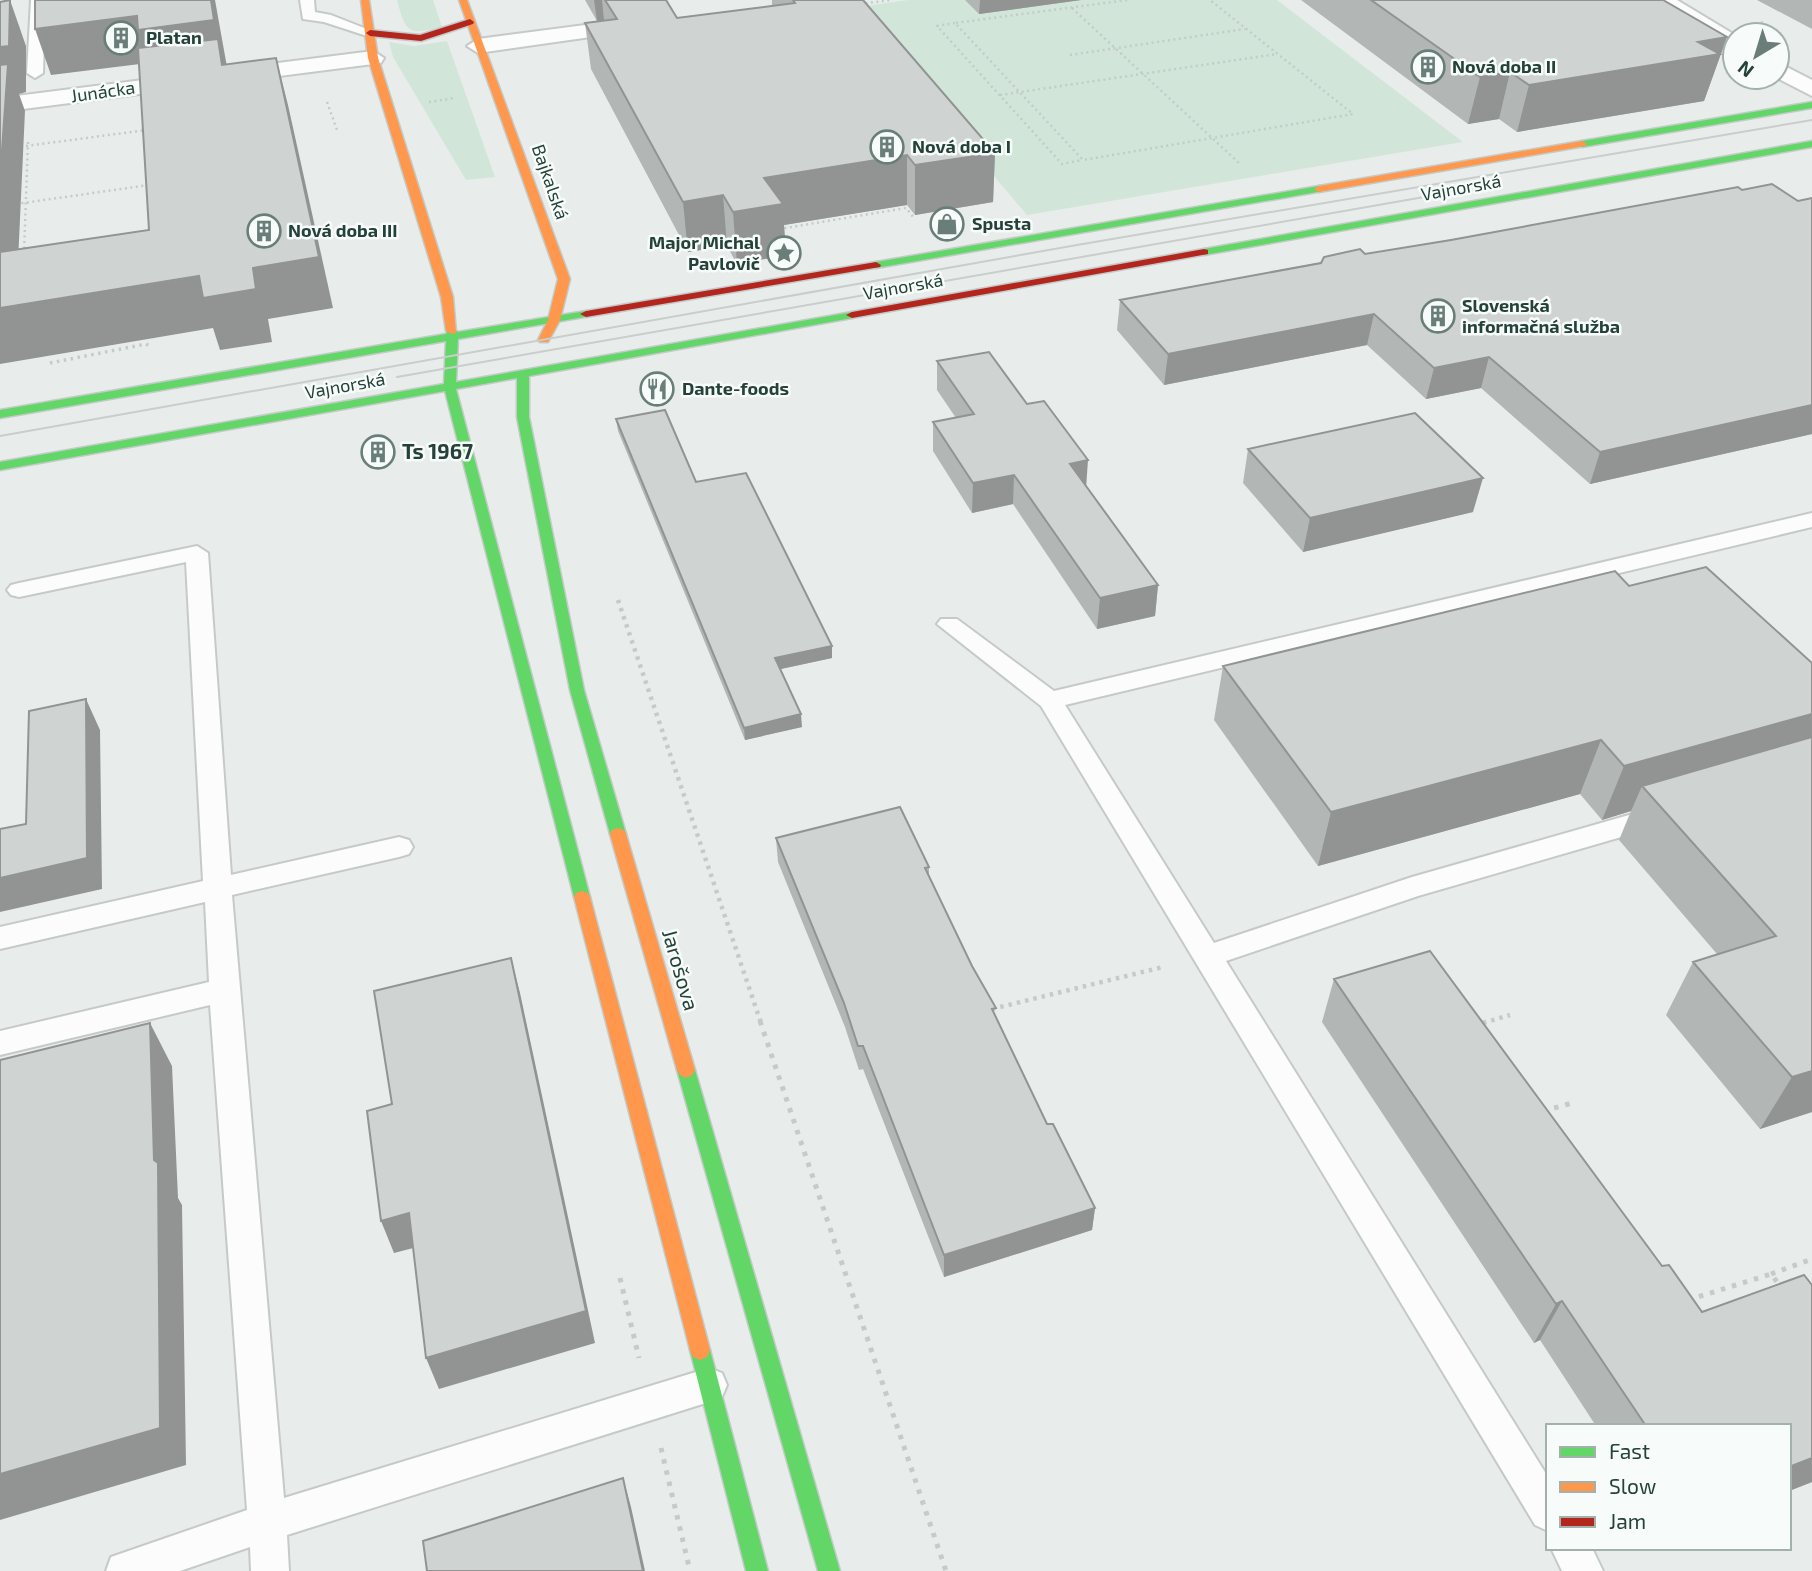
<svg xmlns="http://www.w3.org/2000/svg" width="1812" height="1571" font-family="'Exo 2',sans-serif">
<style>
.green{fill:#d1e6d8}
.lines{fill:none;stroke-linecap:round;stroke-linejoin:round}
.lane-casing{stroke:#c5cac8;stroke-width:4}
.street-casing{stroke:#c5cac8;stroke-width:4}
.fast-casing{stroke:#c3cbc8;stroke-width:3}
.slow-casing{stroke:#c3cbc8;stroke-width:3}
.jam-casing{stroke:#c3cbc8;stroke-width:3}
.path-far3{stroke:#c3ccca;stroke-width:2.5;stroke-dasharray:2 3.5;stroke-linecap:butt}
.path-far2{stroke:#c3ccca;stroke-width:3.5;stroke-dasharray:2.5 4.5;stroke-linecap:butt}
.path-far1{stroke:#c3ccca;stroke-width:4.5;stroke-dasharray:3.5 5;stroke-linecap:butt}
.path{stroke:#c3ccca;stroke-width:5;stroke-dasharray:4.5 7;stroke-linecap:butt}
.lane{fill:#fcfcfc;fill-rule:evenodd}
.street{fill:#fcfcfc;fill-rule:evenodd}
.fast{fill:#63d668;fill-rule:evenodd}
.slow{fill:#ff974d;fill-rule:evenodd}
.jam{fill:#b3261e;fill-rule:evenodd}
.tram{stroke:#c9cdcc;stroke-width:2}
.wall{fill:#b2b6b5}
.shaded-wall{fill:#919493}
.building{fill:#cfd4d2;stroke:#919493;stroke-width:2}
.labels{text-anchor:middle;stroke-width:5;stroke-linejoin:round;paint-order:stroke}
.far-poi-label{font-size:18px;font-weight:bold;fill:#24423a;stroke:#f7fbf9;text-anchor:start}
.far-street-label{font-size:18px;fill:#24423a;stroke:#f7fbf9}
.poi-label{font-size:21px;font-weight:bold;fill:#24423a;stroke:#f7fbf9;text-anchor:start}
.street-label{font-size:21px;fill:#24423a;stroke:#f7fbf9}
</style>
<rect width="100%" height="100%" fill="#e8edeb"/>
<path class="green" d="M397,0H433L442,27C408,35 406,34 397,0Z
M908,0H1277L1463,142L1027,215L851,8Z
M447,41L495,177L466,180L393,57L389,42L414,46Z"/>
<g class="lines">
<defs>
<path id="lane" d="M31,0H45L43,73L35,78L27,73Z
M300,0H314L315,12L331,15L377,33L370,37L324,22L303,19Z
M1812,513V527L1065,705L1214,943L1412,877L1657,807L1666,810L1670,817L1666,824L1418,896L1226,961L1548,1477V1531L1535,1525L1041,706L937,624L941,619H957L1054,691Z
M197,546L208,553L231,875L399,837L409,840L413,847L409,854L399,857L232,895L284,1498L709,1368L722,1373L727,1385L722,1397L709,1402L287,1535L289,1571H251L250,1547L180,1571H106L111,1557L247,1510L210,1005L0,1055V1031L209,982L205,902L0,949V927L203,881L186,562L19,597L11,595L7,590L11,585L19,583Z
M1551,1548H1592L1603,1571H1562Z"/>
<path id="street" d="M1652,0H1677L1735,35V51Z
M639,18L650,24L647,29L478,53L467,46L478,39Z
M373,51L384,58L381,63L0,112V98Z
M1777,62L1812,80V96L1775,77Z"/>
<path id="fast" d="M1812,102V108L1582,147L1577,144L1582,141Z
M1812,141V147L1204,255L1199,252L1204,249Z
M1319,186L1323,187V191L876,268L871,265L876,262Z
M586,311L592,314L590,316L458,339L456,382L852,312L858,315L852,318L529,376V417L584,690L626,834L624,838H612L610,834L570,690L517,417V378L456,389L590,897L588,901H576L574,897L445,391L0,470V462L444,384L446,341L0,418V410L446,334L448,329L452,328L458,332Z
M686,1062L692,1065L695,1070L840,1571H818L677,1070L680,1065Z
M700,1340L707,1343L710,1350L768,1571H746L690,1350L693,1343Z"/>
<path id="slow" d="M361,0H369L378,58L453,297L456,333L452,334L446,331L441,297L368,58Z
M459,0H467L570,279L560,320L548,342H540L538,340L548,320L558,279Z
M1582,141L1587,144L1585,146L1319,192L1314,189L1319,186Z
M618,828L624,830L626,834L695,1070L692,1075L686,1078L680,1075L677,1070L610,834L612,830Z
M582,891L588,893L590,897L710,1350L707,1357L700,1360L693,1357L690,1350L574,897L576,893Z"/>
<path id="jam" d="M470,19L474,22L473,24L421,41L370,36L366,33L370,30L420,35Z
M1204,249L1208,250V254L852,318L846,315L852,312Z
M876,262L881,265L880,267L586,317L580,314L586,311Z"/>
</defs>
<use href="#lane" class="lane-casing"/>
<use href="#street" class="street-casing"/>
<use href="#fast" class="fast-casing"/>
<use href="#slow" class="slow-casing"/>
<use href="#jam" class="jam-casing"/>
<path class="path-far3" d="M1127,0L955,23L1083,160L1353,114L1210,0
M860,4L891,0
M1072,8L1239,163
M1761,22L1781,33
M955,23L937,26L1062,164L1082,160
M1070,55L1245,29
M1000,95L1277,54
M327,102L337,130
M429,102L455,98
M26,146L146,130
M16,204L149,185
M779,229L906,208L914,218
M24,254L28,141"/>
<path class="path-far2" d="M50,363L146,344L151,347"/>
<path class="path-far1" d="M618,600L761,1023
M992,1009L1163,967
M1483,1023L1510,1015"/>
<path class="path" d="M760,1021L946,1571
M1480,1024L1489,1021
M1543,1111L1576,1102
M1771,1274L1812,1259
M620,1278L639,1358
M1688,1300L1771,1274L1781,1287
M661,1448L690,1571"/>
<use href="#lane" class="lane"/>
<use href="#street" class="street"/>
<use href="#fast" class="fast"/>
<use href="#slow" class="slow"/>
<use href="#jam" class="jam"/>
<path class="tram" d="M397,377L1424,197
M0,436L1077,245L1812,120"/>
</g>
<path class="wall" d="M585,0H666L677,18L772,6V0H863L995,153L993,202L915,215L907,205L784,225L786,255L737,264L727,246L688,252L591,69L585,23L604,20L597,21Z
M965,0H1081L979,14Z
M1301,0H1663L1727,37L1704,101L1517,132L1499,119L1468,124Z
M1757,0H1812V29Z
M1742,190L1798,201L1812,198V434L1590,484L1481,388L1426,399L1367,345L1164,385L1117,330L1120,300L1365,254Z
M937,361L1086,486L1158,585L1155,616L1097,629L1013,504L972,513L933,451V422L956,418L937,390Z
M616,419L696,482L832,646V658L781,669L802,727L745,740L618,431Z
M1248,449L1473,512L1303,552L1243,483Z
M1706,567L1812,1112L1760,1129L1666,1015L1693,962L1717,954L1619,840L1631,811L1602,820L1580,794L1318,866L1214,720L1223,666L1629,586Z
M776,838L929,867V875L1047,1124L1095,1208L1092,1230L944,1277L863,1069L859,1070L845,1027L778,862Z
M1430,951L1662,1266L1669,1265L1702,1312L1804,1275L1812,1285V1482L1789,1491V1426H1596L1540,1340L1534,1343L1322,1022L1334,979Z"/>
<path class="shaded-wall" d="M10,0L26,46V92L19,94L25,111L16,305L0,265V47Z
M211,0H215L227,67L148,63L51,75L35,29Z
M594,0H602L604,20L597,21Z
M980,0H1081L979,14Z
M1727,37L1704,101L1517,132L1529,85L1698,42Z
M276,58L288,105L333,308L268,319L272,342L220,350L213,328L0,364V308L253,268Z
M1510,72L1499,119L1468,124L1480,77Z
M995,153L993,202L915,215V165Z
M907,155V205L784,225L786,255L737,264L733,212L764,178Z
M723,195L727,246L688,252L683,202Z
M1374,314L1367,345L1164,385L1168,354Z
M1489,357L1481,388L1426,399L1434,368Z
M1812,405V434L1590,484L1600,452Z
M1088,460L1086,489L1070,464Z
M1014,475L1013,504L972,513L973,483Z
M1483,478L1473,512L1303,552L1310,518Z
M1158,585L1155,616L1097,629L1100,598Z
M832,646V658L776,670L775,658Z
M86,699L100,730L102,889L0,912V878Z
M801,714L802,727L745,740L744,728Z
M1812,714V760L1642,786L1631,811L1602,820L1624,766Z
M1601,740L1580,794L1318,866L1331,812Z
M511,958L520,993L595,1343L439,1389L426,1358Z
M150,1023L172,1066L178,1198L182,1205L186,1465L0,1520V1474L154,1160Z
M1812,1071V1112L1760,1129L1792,1077Z
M1095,1208L1092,1230L944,1277V1255Z
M409,1213L421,1246L394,1253L381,1221Z
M1562,1301L1540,1340L1534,1343L1556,1304Z
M1812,1458V1482L1789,1491V1467Z
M623,1478L631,1507L645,1571H643Z"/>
<path class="building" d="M10,0L9,46L0,47V2Z
M35,0H211L214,20L138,30L137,16L35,29Z
M605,0H666L677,18L795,3L793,0H863L995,153L915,165L907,155L764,178L783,204L733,212L723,195L683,202L585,23L617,19Z
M1371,0H1663L1727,37L1698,42L1720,54L1529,85L1510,72L1480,77Z
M218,39L222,65L276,58L319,257L253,268L256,289L203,298L199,276L0,308V252L149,230L138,48Z
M8,64L0,179V65Z
M1772,184L1798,201L1812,198V405L1600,452L1489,357L1434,368L1374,314L1168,354L1120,300L1321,263L1324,257L1360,249L1365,254L1451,240L1738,187L1742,190Z
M989,352L1027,404L1044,401L1088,460L1070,464L1158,585L1100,598L1014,475L973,483L933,422L974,414L937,361Z
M665,410L696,482L746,473L832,646L775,658L801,714L744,728L616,419Z
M1415,413L1483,478L1310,518L1248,449Z
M1706,567L1812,663V714L1624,766L1601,740L1331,812L1223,666L1615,571L1629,586Z
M86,699L87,858L0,878V829L26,824L29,711Z
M1812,737V1071L1792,1077L1693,962L1776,936L1642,786Z
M900,807L929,867L925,868L972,966L996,1008L992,1009L1047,1124H1053L1095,1208L944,1255L863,1046H858L844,1003L776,838Z
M1430,951L1662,1266L1669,1265L1702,1312L1804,1275L1812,1285V1458L1789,1467V1426H1646L1562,1301L1556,1304L1334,979Z
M511,958L586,1311L426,1358L409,1213L381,1221L367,1111L392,1104L374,991Z
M150,1023L154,1160L158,1163L160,1428L0,1474V1060Z
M623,1478L643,1571H427L423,1541Z"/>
<defs>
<symbol id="building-ring" viewBox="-11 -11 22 22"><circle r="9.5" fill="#f7fbf9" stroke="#697e78" stroke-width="1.5"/><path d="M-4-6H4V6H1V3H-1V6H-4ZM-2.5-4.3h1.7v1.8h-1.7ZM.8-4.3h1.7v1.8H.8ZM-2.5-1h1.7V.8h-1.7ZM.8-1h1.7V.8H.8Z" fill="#697e78"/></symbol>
<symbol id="shop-ring" viewBox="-11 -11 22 22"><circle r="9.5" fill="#f7fbf9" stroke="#697e78" stroke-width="1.5"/><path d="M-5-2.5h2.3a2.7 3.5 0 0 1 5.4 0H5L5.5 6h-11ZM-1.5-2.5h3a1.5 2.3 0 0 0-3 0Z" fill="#697e78"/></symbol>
<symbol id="sight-ring" viewBox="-11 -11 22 22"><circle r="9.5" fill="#f7fbf9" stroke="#697e78" stroke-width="1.5"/><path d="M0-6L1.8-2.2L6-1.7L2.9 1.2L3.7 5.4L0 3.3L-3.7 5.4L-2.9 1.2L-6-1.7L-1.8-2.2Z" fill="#697e78"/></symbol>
<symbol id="restaurant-ring" viewBox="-11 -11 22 22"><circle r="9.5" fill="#f7fbf9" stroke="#697e78" stroke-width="1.5"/><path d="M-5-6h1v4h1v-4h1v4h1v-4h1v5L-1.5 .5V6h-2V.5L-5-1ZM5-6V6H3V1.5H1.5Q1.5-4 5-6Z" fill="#697e78"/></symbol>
</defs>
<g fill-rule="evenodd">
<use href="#building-ring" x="102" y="19" width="38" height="38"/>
<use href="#building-ring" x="1409" y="48" width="38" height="38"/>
<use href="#building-ring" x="868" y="128" width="38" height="38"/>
<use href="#shop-ring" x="928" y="205" width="38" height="38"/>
<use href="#building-ring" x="245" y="212" width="38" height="38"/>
<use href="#sight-ring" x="765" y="234" width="38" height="38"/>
<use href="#building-ring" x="1419" y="297" width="38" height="38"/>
<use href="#restaurant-ring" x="638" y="370" width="38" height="38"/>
<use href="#building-ring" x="359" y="433" width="38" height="38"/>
</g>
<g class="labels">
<g class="far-poi-label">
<text x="146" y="44">Platan</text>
<text x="1452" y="73">Nová doba II</text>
<text x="912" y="153">Nová doba I</text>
<text x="972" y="230">Spusta</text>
<text x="288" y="237">Nová doba III</text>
<text x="760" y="249" text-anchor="end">Major Michal<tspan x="760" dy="21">Pavlovič</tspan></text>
<text x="1462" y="312">Slovenská<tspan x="1462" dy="21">informačná služba</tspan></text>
<text x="682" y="395">Dante-foods</text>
</g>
<g class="far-street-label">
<text transform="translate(103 92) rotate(-8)" y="6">Junácka</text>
<text transform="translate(550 182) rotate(71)" y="6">Bajkalská</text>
<text transform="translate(1461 188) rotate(-10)" y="6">Vajnorská</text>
<text transform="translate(903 287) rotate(-10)" y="6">Vajnorská</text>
<text transform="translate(345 386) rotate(-10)" y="6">Vajnorská</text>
</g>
<g class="poi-label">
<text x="402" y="459">Ts 1967</text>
</g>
<g class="street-label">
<text transform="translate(680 970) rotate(74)" y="7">Jarošova</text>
</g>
</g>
<rect x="1546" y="1424" width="245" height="126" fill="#f7fbf9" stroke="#a3b1ad" stroke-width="2"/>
<rect x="1560" y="1447" width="35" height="10" fill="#63d668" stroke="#a3b1ad" stroke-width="2"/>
<text x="1609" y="1459" font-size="21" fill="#24423a">Fast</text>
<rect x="1560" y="1482" width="35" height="10" fill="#ff974d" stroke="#a3b1ad" stroke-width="2"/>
<text x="1609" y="1494" font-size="21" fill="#24423a">Slow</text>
<rect x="1560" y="1517" width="35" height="10" fill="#b3261e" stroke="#a3b1ad" stroke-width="2"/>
<text x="1609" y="1529" font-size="21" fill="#24423a">Jam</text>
<g transform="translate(1756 56) rotate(218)"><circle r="33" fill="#f7fbf9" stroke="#a3b1ad" stroke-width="2"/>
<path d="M0-5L12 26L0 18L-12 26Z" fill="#697e78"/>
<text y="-10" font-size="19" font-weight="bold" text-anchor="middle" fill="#24423a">N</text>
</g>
</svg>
